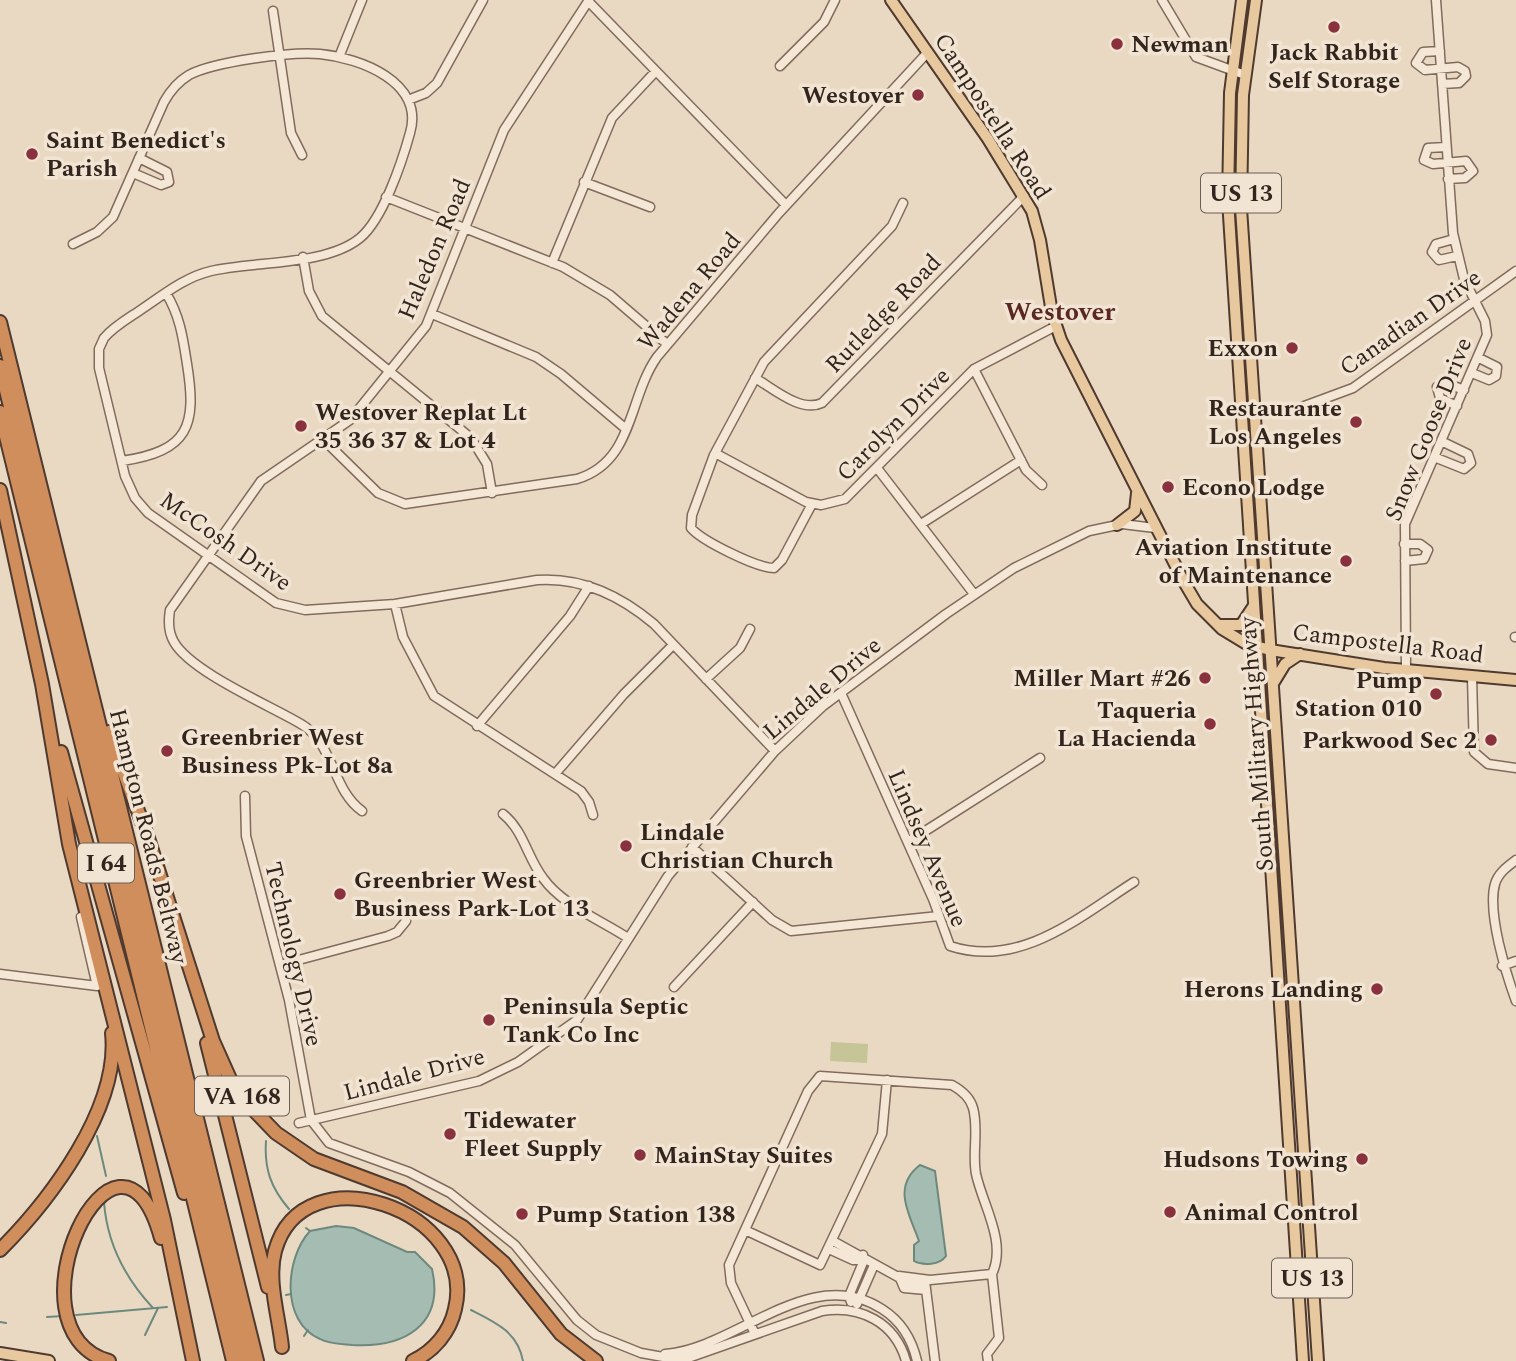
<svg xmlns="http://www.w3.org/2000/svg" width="1516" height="1361" font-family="Spectral,serif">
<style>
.green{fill:#c5c598}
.water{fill:#a5bcb2;stroke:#6d897e;stroke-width:2}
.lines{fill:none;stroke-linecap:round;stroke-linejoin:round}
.stream{stroke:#6d897e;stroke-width:2}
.minor-casing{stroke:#816b5c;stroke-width:11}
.major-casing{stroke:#4f3a30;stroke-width:14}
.highway-casing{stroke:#4f3a30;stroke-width:16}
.minor{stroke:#f5e7d5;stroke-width:8}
.major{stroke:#e8c89e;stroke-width:10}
.highway{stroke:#d08e5c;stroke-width:12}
.poi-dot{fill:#89323e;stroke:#f1e4d2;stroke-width:2.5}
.labels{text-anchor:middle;stroke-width:7;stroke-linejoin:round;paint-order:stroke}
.shield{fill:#f1e4d2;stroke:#6b5e54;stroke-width:2}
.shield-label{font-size:23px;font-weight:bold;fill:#32251e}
.poi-label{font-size:24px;font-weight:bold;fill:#32251e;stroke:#f1e4d2;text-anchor:start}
.street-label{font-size:24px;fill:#32251e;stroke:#f1e4d2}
.neighbourhood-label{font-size:26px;font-weight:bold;fill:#5a2722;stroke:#f1e4d2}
</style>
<rect width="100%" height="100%" fill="#e9d9c3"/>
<path class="green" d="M831,1042L868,1044L867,1063L830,1061Z"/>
<path class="water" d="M920,1165L935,1171L946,1256C940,1265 923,1266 914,1261V1245L919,1241C910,1215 891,1187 920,1165Z
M336,1226L354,1228L407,1252H415L432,1269C445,1326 403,1348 352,1345C342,1344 329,1344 320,1339C280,1322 285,1258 310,1231Z"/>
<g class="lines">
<path class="stream" d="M97,1136L106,1176
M266,1141C264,1169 271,1188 289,1209
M104,1202C107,1244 125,1278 153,1308
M306,1228L310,1231
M286,1295L291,1294
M471,1310C495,1322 518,1332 523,1361
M76,1315L167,1307
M47,1317L63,1316
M0,1322L6,1323
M145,1335L158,1308
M304,1336L308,1330"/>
<defs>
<path id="minor" d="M1162,0L1196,57L1245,75
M588,1L786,205
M273,11L291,133L302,155
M1440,51L1423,52L1416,63L1425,70L1458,67L1465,71L1466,76L1459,83L1442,84
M339,57L362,0
M780,66L824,22L835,0
M408,100L426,93L437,83L483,0
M1446,147L1428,148L1424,160L1433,164L1466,161L1473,171L1465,178L1448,179
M133,173L161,185L169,182L167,172L139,158
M584,182L650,207
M386,197L563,267L610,295L667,344
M1454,239L1436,244L1432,252L1439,260L1457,256
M73,244L97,232L113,217L164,102C170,91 179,81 189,75C213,62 292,51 320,54C360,58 425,82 410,133C402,162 383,219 360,238C326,266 254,261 211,271C185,277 163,295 142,309C129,318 114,326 104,338L99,349V368L125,476L135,498L148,513L276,603L305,610L395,604L537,580C581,577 621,596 654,624L775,751
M303,257L309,291L322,316L471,438L487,464L492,493
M552,263L612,118L656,71
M432,314L536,357L561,374L626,429
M974,369L1026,470L1042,485
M1472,373L1489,380L1496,376L1497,367L1479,358
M755,378C774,389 801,413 822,403L1024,196
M1457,406L1440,398L1437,387L1446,383L1464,390
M1249,413L1299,408L1353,388L1516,271
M323,439L378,493L405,504L577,479C634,462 628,398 657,357L779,213L928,52
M715,453L806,502L821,505L845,499L974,369L1056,326
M1434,457L1464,469L1471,463L1468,454L1441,441
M122,461C189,451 197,426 187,364C183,338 180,316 166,293
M877,468L974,594
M812,504L782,560L774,568C757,568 702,541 691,528L692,515L714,455L764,362L892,226L903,203
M921,524L1021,460
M1404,544H1420L1428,550L1424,559L1405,561
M395,604L403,637L434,696L581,791L589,802L593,815
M1515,637H1516
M1406,669L1405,524L1487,335L1485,321L1464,279L1453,233L1436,0
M1472,677L1474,752L1488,764L1516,768
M706,679L740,648L750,629
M841,693L933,899L950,946C1020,969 1079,917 1134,882
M477,726L570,616L589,586
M555,774L624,694L673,645
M245,796L246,836L289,1000L311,1120L329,1143L409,1172L450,1193L515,1245L577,1320L596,1335L641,1353L674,1359L688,1358L822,1311C860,1305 895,1322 906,1361
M362,811C332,790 334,743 301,724C271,706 191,672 174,642C168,632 168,622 170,610L261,481L350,420L426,326L504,130L589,0
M503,814C524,831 527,857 543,878C562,905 601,920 628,938
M908,842L1040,758
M692,847L772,920L791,931L939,916
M1516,860C1508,866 1498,873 1495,884C1487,912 1506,974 1516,1001
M280,965L388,936L397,932L406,921
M1502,966L1516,961
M0,974L97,986L81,917
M674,987L753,902
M299,1123L479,1081L518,1062L577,1020L668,876L775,751L823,706L946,614L1014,568L1089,531L1122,524L1155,528
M745,1230L820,1265L882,1134L887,1080
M833,1241L907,1282L925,1285
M829,1249L853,1260H864
M899,1276L904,1288L926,1290
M925,1281L935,1361
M851,1302L849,1296L864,1260L863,1255
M857,1304L874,1265
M755,1334L731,1283L729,1265L808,1091L820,1076L952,1085C961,1090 970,1097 973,1108C979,1129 972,1153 976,1174C983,1206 1007,1242 992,1274L930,1280L899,1276
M665,1354C736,1349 810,1262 882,1309C901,1321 912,1339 917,1361
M988,1361L987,1354L999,1338L992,1274"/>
<path id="major" d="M891,0L988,139L1032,211L1040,240L1052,313L1061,340L1184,582L1197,604L1222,629L1245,643L1270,650L1384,668L1516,680
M1242,0L1230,93L1228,200L1303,1361
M1256,0L1243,95L1241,208L1318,1361
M1117,525L1135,511L1137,493
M1220,625H1241L1253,607
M1274,682L1285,664L1300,654
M0,1353L49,1361"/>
<path id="highway" d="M0,322L257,1361
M0,366L245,1361
M0,412L233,1361
M0,490L42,684L69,844L164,1220L193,1361
M109,732L148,838L213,1041L230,1079L247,1103L276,1133L314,1159L402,1192L463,1227L504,1263L561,1334L596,1361
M61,752L184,1193
M207,1043L268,1287
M0,1250C50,1200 120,1108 112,1033
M282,1347C279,1317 267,1281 275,1251C303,1149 479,1210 455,1309C450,1332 434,1351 413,1361
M109,1361C0,1330 118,1082 161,1238"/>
</defs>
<use href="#minor" class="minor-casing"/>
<use href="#major" class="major-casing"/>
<use href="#highway" class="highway-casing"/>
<use href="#minor" class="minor"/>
<use href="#major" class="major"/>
<use href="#highway" class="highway"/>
</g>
<g class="poi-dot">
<circle cx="1334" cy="27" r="7"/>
<circle cx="1117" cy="44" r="7"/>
<circle cx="918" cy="95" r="7"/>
<circle cx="32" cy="154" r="7"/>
<circle cx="1292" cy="348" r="7"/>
<circle cx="1356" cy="422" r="7"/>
<circle cx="301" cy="426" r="7"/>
<circle cx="1168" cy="487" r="7"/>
<circle cx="1346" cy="561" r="7"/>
<circle cx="1205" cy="678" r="7"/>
<circle cx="1436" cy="694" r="7"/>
<circle cx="1210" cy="724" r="7"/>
<circle cx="1491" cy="740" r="7"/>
<circle cx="167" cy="751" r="7"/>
<circle cx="626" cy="846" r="7"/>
<circle cx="340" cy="894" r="7"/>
<circle cx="1377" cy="989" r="7"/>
<circle cx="489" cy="1020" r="7"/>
<circle cx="450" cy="1134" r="7"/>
<circle cx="640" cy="1155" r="7"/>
<circle cx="1362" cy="1159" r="7"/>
<circle cx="1170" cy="1212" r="7"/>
<circle cx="522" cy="1214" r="7"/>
</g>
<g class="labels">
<g class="shield">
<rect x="1201" y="173.5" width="80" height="39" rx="5"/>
<rect x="78" y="843.5" width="56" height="39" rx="5"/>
<rect x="195" y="1076.5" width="94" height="39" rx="5"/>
<rect x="1272" y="1258.5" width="80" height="39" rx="5"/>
</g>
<g class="shield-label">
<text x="1241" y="201">US 13</text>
<text x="106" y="871">I 64</text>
<text x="242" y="1104">VA 168</text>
<text x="1312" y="1286">US 13</text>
</g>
<g class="poi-label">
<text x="1131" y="52">Newman</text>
<text x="1334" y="60" text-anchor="middle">Jack Rabbit<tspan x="1334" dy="28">Self Storage</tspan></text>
<text x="904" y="103" text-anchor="end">Westover</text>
<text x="46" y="148">Saint Benedict's<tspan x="46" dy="28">Parish</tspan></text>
<text x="1278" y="356" text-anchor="end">Exxon</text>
<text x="1342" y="416" text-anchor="end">Restaurante<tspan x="1342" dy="28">Los Angeles</tspan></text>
<text x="315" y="420">Westover Replat Lt<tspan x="315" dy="28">35 36 37 &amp; Lot 4</tspan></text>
<text x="1182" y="495">Econo Lodge</text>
<text x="1332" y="555" text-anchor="end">Aviation Institute<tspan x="1332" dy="28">of Maintenance</tspan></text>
<text x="1191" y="686" text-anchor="end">Miller Mart #26</text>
<text x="1422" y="688" text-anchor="end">Pump<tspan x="1422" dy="28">Station 010</tspan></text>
<text x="1196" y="718" text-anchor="end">Taqueria<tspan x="1196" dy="28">La Hacienda</tspan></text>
<text x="181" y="745">Greenbrier West<tspan x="181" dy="28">Business Pk-Lot 8a</tspan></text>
<text x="1477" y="748" text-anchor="end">Parkwood Sec 2</text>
<text x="640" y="840">Lindale<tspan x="640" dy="28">Christian Church</tspan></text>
<text x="354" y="888">Greenbrier West<tspan x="354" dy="28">Business Park-Lot 13</tspan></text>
<text x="1363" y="997" text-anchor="end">Herons Landing</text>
<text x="503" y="1014">Peninsula Septic<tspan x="503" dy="28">Tank Co Inc</tspan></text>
<text x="464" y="1128">Tidewater<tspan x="464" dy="28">Fleet Supply</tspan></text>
<text x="654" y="1163">MainStay Suites</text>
<text x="1348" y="1167" text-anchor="end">Hudsons Towing</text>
<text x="1184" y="1220">Animal Control</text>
<text x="536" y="1222">Pump Station 138</text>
</g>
<g class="street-label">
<text transform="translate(993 116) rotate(57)" y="8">Campostella Road</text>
<text transform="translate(434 249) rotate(-67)" y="8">Haledon Road</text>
<text transform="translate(689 291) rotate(-50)" y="8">Wadena Road</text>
<text transform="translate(883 313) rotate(-46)" y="8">Rutledge Road</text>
<text transform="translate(1410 322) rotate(-35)" y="8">Canadian Drive</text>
<text transform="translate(893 424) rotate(-45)" y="8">Carolyn Drive</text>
<text transform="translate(1428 429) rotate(-68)" y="8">Snow Goose Drive</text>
<text transform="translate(226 541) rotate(35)" y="8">McCosh Drive</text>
<text transform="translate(1388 643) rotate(7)" y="8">Campostella Road</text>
<text transform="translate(822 688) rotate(-40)" y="8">Lindale Drive</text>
<text transform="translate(1256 744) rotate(-94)" y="8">South Military Highway</text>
<text transform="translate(149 836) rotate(76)" y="8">Hampton Roads Beltway</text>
<text transform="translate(928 848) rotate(67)" y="8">Lindsey Avenue</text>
<text transform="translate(294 954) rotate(77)" y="8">Technology Drive</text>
<text transform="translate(414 1074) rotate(-15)" y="8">Lindale Drive</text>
</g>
<g class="neighbourhood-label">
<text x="1060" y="320">Westover</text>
</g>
</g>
</svg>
